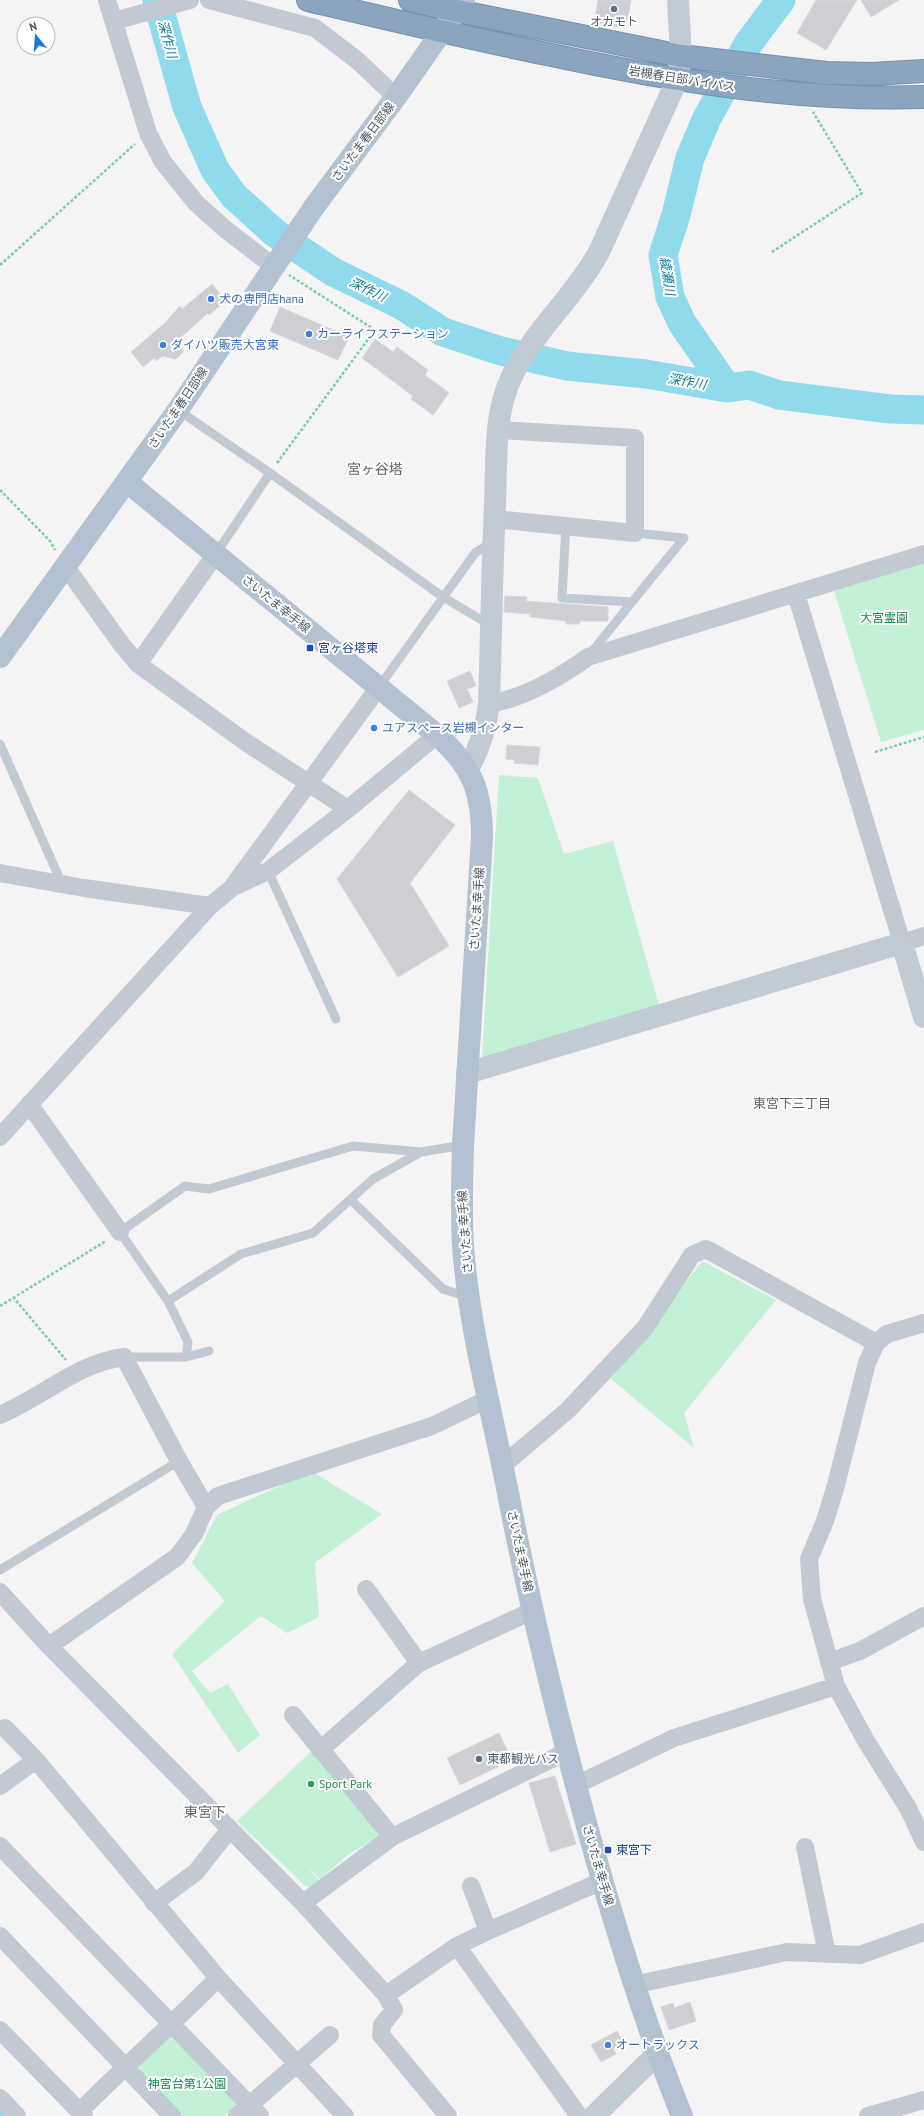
<svg xmlns="http://www.w3.org/2000/svg" width="924" height="2116" font-family="'PT Sans','Noto Sans JP',sans-serif">
<style>
.green{fill:#c3f1d5}
.lines{fill:none;stroke-linecap:round;stroke-linejoin:round}
.canal{stroke:#90daee;stroke-width:17}
.river{stroke:#90daee;stroke-width:29}
.building{fill:#cdcfd5;stroke:#d7d9de}
.highway-casing{stroke:#7690ad;stroke-width:24}
.path{stroke:#7ad0a6;stroke-width:2.5;stroke-dasharray:3 2;stroke-linecap:butt}
.lane{stroke:#c1cad2;stroke-width:9}
.street{stroke:#c1cad2;stroke-width:18}
.secondary{stroke:#c1cbd6;stroke-width:22}
.primary{stroke:#b3c2d1;stroke-width:22}
.highway{stroke:#8ba5c1;stroke-width:22}
.service-dot{fill:#5c6f8a;stroke:#fff;stroke-width:1.5}
.shop-dot{fill:#3f7fe0;stroke:#fff;stroke-width:1.5}
.transit-dot{fill:#1a4fb4;stroke:#fff;stroke-width:1.5}
.leisure-dot{fill:#2e9e5b;stroke:#fff;stroke-width:1.5}
.labels{text-anchor:middle;stroke-width:4;stroke-linejoin:round;paint-order:stroke}
.service-label{font-size:12px;fill:#4e5e75;stroke:#fff}
.street-label{font-size:12px;fill:#4a5661;stroke:#fff}
.shop-label{font-size:12px;fill:#366cbe;stroke:#fff;text-anchor:start}
.park-label{font-size:12px;fill:#17864f;stroke:#fff}
.transit-label{font-size:12px;fill:#164399;stroke:#fff;text-anchor:start}
.leisure-label{font-size:12px;fill:#27864d;stroke:#fff;text-anchor:start}
.water-label{font-size:13px;font-style:italic;fill:#0c7c9b;stroke:#fff}
.neighbourhood-label{font-size:13px;fill:#5f6368;stroke:#fff}
.quarter-label{font-size:14px;fill:#5f6368;stroke:#fff}
</style>
<rect width="100%" height="100%" fill="#f5f3f3"/>
<path class="green" d="M924,563V730L881,742L834,591Z
M499,775L538,778L564,854L613,841L659,1005L482,1059Z
M702,1261L776,1300L684,1413L694,1448L611,1379Z
M311,1471L382,1514L315,1563L319,1617L287,1633L261,1616L192,1671L210,1693L228,1684L260,1735L238,1753L172,1654L225,1601L192,1563L217,1515Z
M316,1747L380,1830L379,1837L349,1854L320,1879L305,1864L319,1880L313,1886H305L292,1873L304,1863L292,1873L237,1821Z
M170,2036L236,2099V2106L225,2116H182L141,2072L139,2065Z"/>
<g class="lines">
<path class="canal" d="M0,2111L5,2116"/>
<path class="river" d="M157,0L187,107L215,170L234,196L275,233L333,272L401,305L443,332L501,351L567,366L646,374L727,388L749,385L779,395L890,409L924,410
M727,388L682,323L670,297L663,255L676,215L690,158L707,118L748,44L781,0"/>
</g>
<path class="building" d="M598,0H631L626,28L594,22Z
M816,0H857L826,50L797,33Z
M861,0H899L871,17Z
M212,284L226,301L209,315L208,313L180,338L183,352L176,359L162,356L156,361L154,358L143,367L131,352L165,323L180,306L182,309Z
M280,307L349,337L338,360L270,331Z
M375,339L393,352L397,347L428,370L425,375L449,393L433,415L411,399L413,396L362,358Z
M505,596L527,597L526,601L608,607V621H580V624H566V621L530,617V614L504,612Z
M470,671L476,686L467,689L473,702L459,708L447,681Z
M507,745L540,747L538,765L514,763L515,760L506,759Z
M409,790L455,825L410,883L449,946L398,977L337,879Z
M499,1733L512,1760L460,1785L447,1758Z
M555,1776L576,1844L550,1852L529,1783Z
M690,2002L696,2021L669,2030L661,2007L673,2003L674,2008Z
M617,2031L623,2042L613,2048L616,2054L601,2062L591,2045Z"/>
<g class="lines">
<defs>
<path id="highway" d="M308,0C388,19 467,38 547,54C672,81 796,101 924,97
M410,0L457,11L681,56L826,73L872,74L924,71"/>
</defs>
<use href="#highway" class="highway-casing"/>
<path class="path" d="M772,252L862,193L813,112
M0,265L135,144
M277,463L375,330L289,275
M0,490L50,541L55,550
M875,752L924,737
M13,1297L66,1360
M0,1306L106,1241"/>
<path class="lane" d="M178,410L270,473L443,597L490,625
M566,524L562,598L632,602L590,654
M215,555L270,473
M632,602L684,538L635,533
M379,687L475,553L492,542
M0,744L62,884
M268,871L336,1019
M351,1200L443,1289L468,1297
M168,1301L241,1254L313,1233L373,1179L421,1152
M124,1357H186L209,1351
M186,1357L188,1342L168,1301L120,1232L185,1186L209,1189L353,1146L421,1152L463,1145
M0,1570L179,1461"/>
<path class="street" d="M107,0L148,133L163,162L196,203L225,229L273,266
M209,0L315,28L358,61L396,97
M114,21L190,0
M494,519L635,533V438L498,430
M66,567L122,645L138,664L244,741L348,809
M796,594L902,943L924,936
M138,664L215,555
M489,704C524,698 559,678 588,657L924,554
M0,873L84,888L210,906
M233,886L379,687
M29,1104L120,1232
M0,1137L210,906L233,887L268,871L348,809L437,735
M924,1323L887,1334L876,1343L867,1363L836,1485L825,1521L809,1559L812,1599L836,1686L866,1741L908,1808L924,1842
M0,1415C42,1397 78,1363 124,1357L179,1461L206,1507
M502,1466L568,1410L645,1328L692,1255L706,1249L876,1343
M366,1589L419,1663
M0,1592L49,1646L303,1903L386,1995L394,2010L382,2025L381,2035L448,2116
M49,1646L177,1557L194,1534L206,1507L218,1496L432,1426L488,1399
M829,1662L860,1651L924,1616
M293,1715L392,1837
M5,1728L36,1760L218,1978L345,2116
M320,1750L419,1663L532,1611
M576,1785L674,1738L836,1686
M0,1786L36,1760
M0,1846L260,2116
M805,1847L827,1954
M471,1886L488,1931
M154,1903L196,1872L229,1830
M303,1903L392,1837L566,1752
M0,1936L172,2116
M457,1946L579,2116
M633,1985L787,1952L860,1955L924,1932
M386,1995L457,1946L488,1931L602,1881
M0,2030L84,2116
M0,2098L17,2116
M80,2111C125,2066 173,2024 218,1978
M237,2116L330,2035
M868,2116L924,2100"/>
<path class="secondary" d="M468,769C480,748 486,728 489,704C491,638 492,571 495,504C497,462 493,415 512,376C533,332 575,296 599,252L677,80L681,56L678,0
M467,1073L902,943L924,1017
M594,2116L657,2054"/>
<path class="primary" d="M127,482L437,735C472,766 482,791 482,837L463,1145C462,1179 461,1212 463,1246C469,1327 491,1408 507,1488C529,1603 557,1717 588,1830C615,1928 644,2022 682,2116
M0,657L178,410L314,207L396,97L464,0"/>
<use href="#highway" class="highway"/>
</g>
<g class="service-dot">
<circle cx="614" cy="9" r="4"/>
<circle cx="479" cy="1759" r="4"/>
</g>
<g class="shop-dot">
<circle cx="211" cy="299" r="4"/>
<circle cx="309" cy="334" r="4"/>
<circle cx="163" cy="345" r="4"/>
<circle cx="374" cy="728" r="4"/>
<circle cx="608" cy="2045" r="4"/>
</g>
<g class="transit-dot">
<rect x="306" y="644" width="8" height="8" rx="2"/>
<rect x="604" y="1846" width="8" height="8" rx="2"/>
</g>
<circle class="leisure-dot" cx="311" cy="1784" r="4"/>
<g class="labels">
<g class="service-label">
<text x="614" y="26">オカモト</text>
<text x="487" y="1763" text-anchor="start">東都観光バス</text>
</g>
<g class="street-label">
<text transform="translate(682 79) rotate(9)" y="4">岩槻春日部バイパス</text>
<text transform="translate(363 142) rotate(-53)" y="4">さいたま春日部線</text>
<text transform="translate(178 408) rotate(-56)" y="4">さいたま春日部線</text>
<text transform="translate(276 604) rotate(39)" y="4">さいたま幸手線</text>
<text transform="translate(477 909) rotate(-86)" y="4">さいたま幸手線</text>
<text transform="translate(465 1232) rotate(-94)" y="4">さいたま幸手線</text>
<text transform="translate(520 1551) rotate(78)" y="4">さいたま幸手線</text>
<text transform="translate(598 1865) rotate(74)" y="4">さいたま幸手線</text>
</g>
<g class="shop-label">
<text x="219" y="303">犬の専門店hana</text>
<text x="317" y="338">カーライフステーション</text>
<text x="171" y="349">ダイハツ販売大宮東</text>
<text x="382" y="732">ユアスペース岩槻インター</text>
<text x="616" y="2049">オートラックス</text>
</g>
<g class="park-label">
<text x="884" y="622">大宮霊園</text>
<text x="187" y="2088">神宮台第1公園</text>
</g>
<g class="transit-label">
<text x="318" y="652">宮ヶ谷塔東</text>
<text x="616" y="1854">東宮下</text>
</g>
<g class="leisure-label">
<text x="319" y="1788">Sport Park</text>
</g>
<g class="water-label">
<text transform="translate(168 39) rotate(75)" y="5">深作川</text>
<text transform="translate(668 276) rotate(81)" y="5">綾瀬川</text>
<text transform="translate(368 289) rotate(26)" y="5">深作川</text>
<text transform="translate(687 381) rotate(10)" y="5">深作川</text>
</g>
<g class="neighbourhood-label">
<text x="792" y="1108">東宮下三丁目</text>
</g>
<g class="quarter-label">
<text x="375" y="474">宮ヶ谷塔</text>
<text x="205" y="1817">東宮下</text>
</g>
</g>
<g transform="translate(36 36) rotate(343)"><circle r="19" fill="#ffffff" stroke="#b7bbc0"/>
<path d="M0-3L7 15L0 10L-7 15Z" fill="#1a73e8"/>
<text y="-6" font-size="11" font-weight="bold" text-anchor="middle" fill="#4a5661">N</text>
</g>
</svg>
